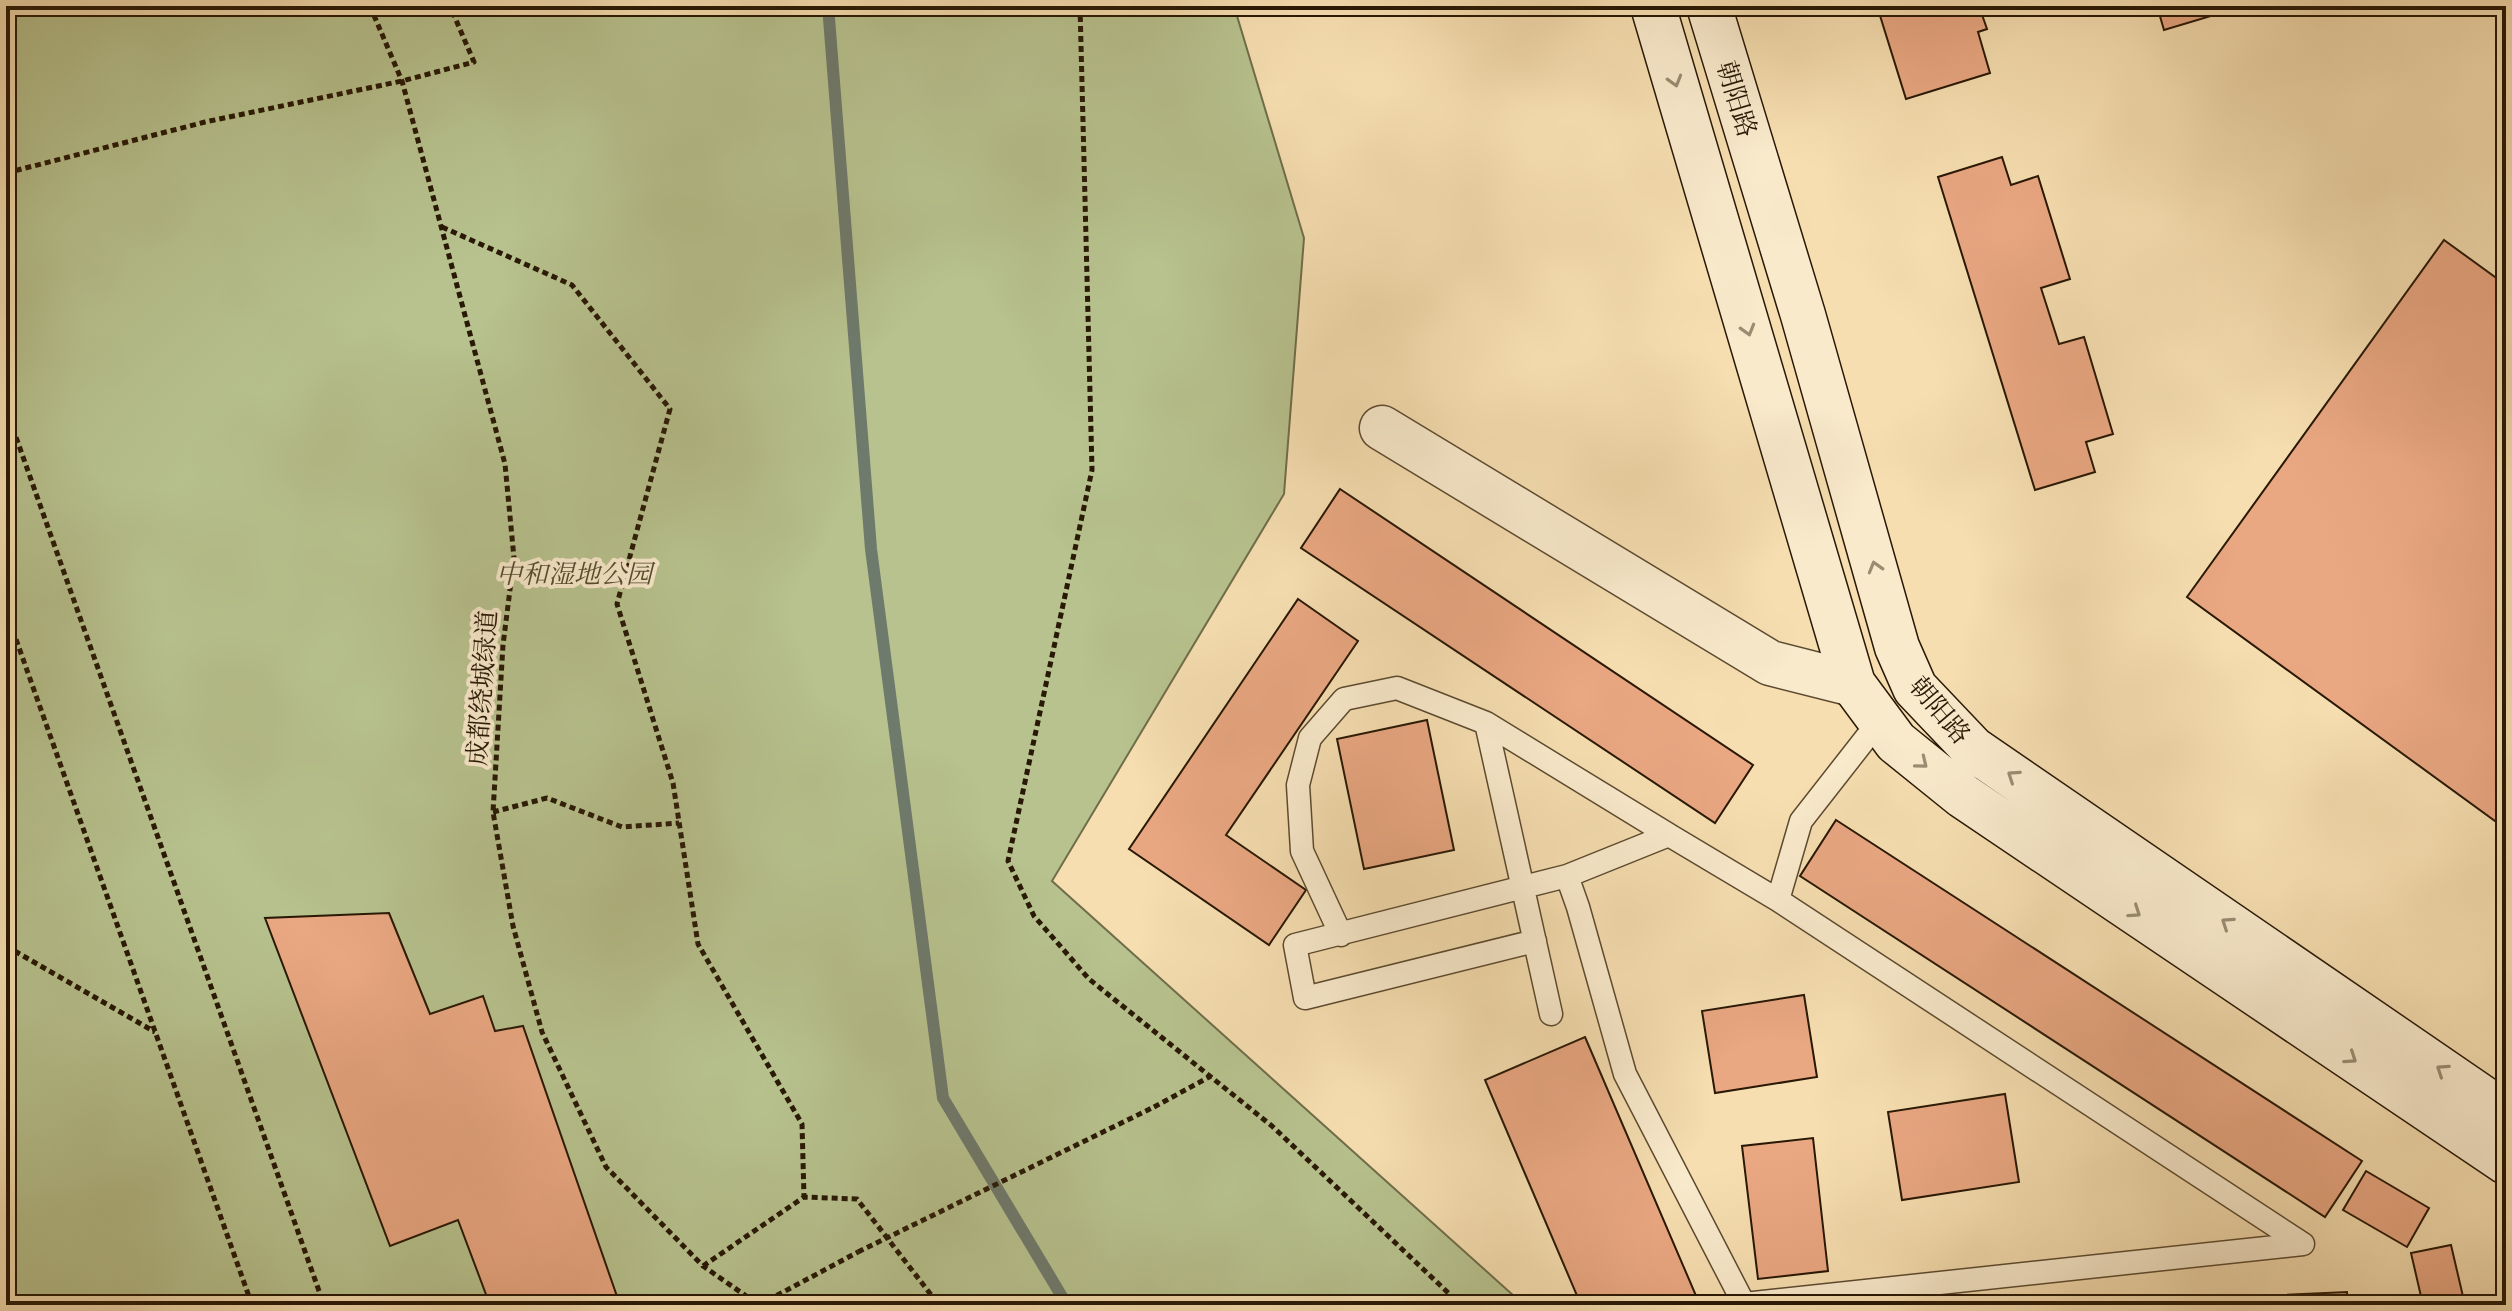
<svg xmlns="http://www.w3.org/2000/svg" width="2512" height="1311" font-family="'Libre Caslon Text','Noto Serif SC',serif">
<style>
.green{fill:#b7c28e;stroke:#706d4a;stroke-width:2}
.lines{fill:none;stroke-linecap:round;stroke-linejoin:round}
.stream{stroke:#6e7a6c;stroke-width:12}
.building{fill:#e9a782;stroke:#281805;stroke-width:2}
.lane-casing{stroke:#5c4a30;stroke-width:25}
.street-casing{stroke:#5c4a30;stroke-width:47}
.secondary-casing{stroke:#281805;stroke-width:47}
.path{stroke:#281805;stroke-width:5;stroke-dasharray:6 4;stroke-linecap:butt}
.lane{stroke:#f9eacc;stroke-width:22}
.street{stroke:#f9eacc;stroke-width:44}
.secondary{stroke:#f9eacc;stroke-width:44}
.path-bridge{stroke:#281805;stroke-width:5;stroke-dasharray:6 4;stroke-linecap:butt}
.oneway{stroke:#9b8c72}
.labels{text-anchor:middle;stroke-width:8;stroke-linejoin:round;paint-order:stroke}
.street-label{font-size:26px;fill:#281805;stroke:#f9eacc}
.park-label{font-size:26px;font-style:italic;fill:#534b2e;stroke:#f9eacc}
</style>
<rect width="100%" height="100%" fill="#f6deb0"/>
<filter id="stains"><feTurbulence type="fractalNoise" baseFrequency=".0025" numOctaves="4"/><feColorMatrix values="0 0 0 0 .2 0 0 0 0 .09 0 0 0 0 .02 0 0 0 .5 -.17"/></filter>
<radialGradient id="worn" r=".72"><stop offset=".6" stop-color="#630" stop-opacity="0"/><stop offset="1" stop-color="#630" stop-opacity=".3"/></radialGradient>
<path class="green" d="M6,6H1234L1304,238L1284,494L1052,881L1524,1305H6Z"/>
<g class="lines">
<path class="stream" d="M828,6L871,549L943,1098L1067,1305"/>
</g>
<path class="building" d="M1877,6H1979L1987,29L1978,32L1990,73L1906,99Z
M2157,6H2244L2164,30Z
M2002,157L2011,185L2038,176L2070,279L2041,288L2059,344L2084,337L2113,434L2086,442L2095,472L2035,490L1938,177Z
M2444,240L2506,285V829L2187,597Z
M1340,489L1753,765L1715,823L1301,548Z
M1298,599L1358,641L1226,835L1306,890L1269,945L1129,849Z
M1427,720L1454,850L1364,869L1337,739Z
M1836,820L2362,1161L2325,1217L1800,876Z
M389,913L430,1014L483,996L495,1031L523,1026L620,1305H490L458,1220L390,1246L265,918Z
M1804,995L1817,1077L1715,1093L1702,1011Z
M1585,1037L1700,1305H1581L1485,1080Z
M2005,1094L2019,1182L1902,1200L1888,1112Z
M1813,1138L1828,1271L1758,1279L1742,1146Z
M2366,1171L2429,1208L2407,1247L2343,1210Z
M2451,1245L2465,1305H2423L2411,1253Z
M2347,1292V1305H2067Z"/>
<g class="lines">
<defs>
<path id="lane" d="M1486,723L1551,1014
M1778,900L1669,835L1567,876L1578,907L1625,1074L1744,1304L2303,1244L1778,900L1801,821L1880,720
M1341,935L1302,851L1298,785L1310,738L1344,699L1397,688L1486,723L1669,835
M1535,941L1305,998L1295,945L1567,876"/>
<path id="street" d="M1382,428L1770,663L1853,684"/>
<path id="secondary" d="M1653,6L1853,684L1896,742L1963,796L2506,1162
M1709,6L1803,315L1897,647L1915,688L1973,749L2506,1114"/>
</defs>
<use href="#lane" class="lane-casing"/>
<use href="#street" class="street-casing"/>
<use href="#secondary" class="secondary-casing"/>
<path class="path" d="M370,6L402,81L505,464L514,558L503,645L493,812L513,926L542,1032L606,1167L703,1266L759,1305
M1080,6L1092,470L1008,861L1034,916L1089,979L1272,1126L1461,1305
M6,173L205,122L402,81L474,62L450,6
M442,227L572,285L670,409L617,604L673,783L698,944L802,1124L804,1197
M6,409L324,1305
M6,611L252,1305
M493,812L547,798L622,827L679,823
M6,946L155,1032
M1154,1107L1211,1076
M703,1266L804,1197L857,1199L939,1305
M759,1305L858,1252"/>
<use href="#lane" class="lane"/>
<use href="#street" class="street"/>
<use href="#secondary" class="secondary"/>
<path class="path-bridge" d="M858,1252L1154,1107"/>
</g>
<defs><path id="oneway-chevron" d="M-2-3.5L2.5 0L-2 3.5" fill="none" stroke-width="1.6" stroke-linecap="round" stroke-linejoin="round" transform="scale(2)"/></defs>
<g class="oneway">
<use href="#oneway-chevron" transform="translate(1675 81) rotate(74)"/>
<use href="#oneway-chevron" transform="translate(1748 330) rotate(74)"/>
<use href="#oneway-chevron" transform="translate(1875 567) rotate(-106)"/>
<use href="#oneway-chevron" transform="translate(1922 763) rotate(39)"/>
<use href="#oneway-chevron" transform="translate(2013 776) rotate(-146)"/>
<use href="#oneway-chevron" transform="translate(2135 912) rotate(34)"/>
<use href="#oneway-chevron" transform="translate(2227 923) rotate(-146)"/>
<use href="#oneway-chevron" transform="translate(2351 1058) rotate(34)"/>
<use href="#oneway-chevron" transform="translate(2442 1070) rotate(-146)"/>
</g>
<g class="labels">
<g class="street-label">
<text transform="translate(1737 99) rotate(73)" y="9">朝阳路</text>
<text transform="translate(482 688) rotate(-86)" y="9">成都绕城绿道</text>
<text transform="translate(1940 710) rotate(50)" y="9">朝阳路</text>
</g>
<g class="park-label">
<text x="574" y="583">中和湿地公园</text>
</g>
</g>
<rect width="2512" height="1311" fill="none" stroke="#f6deb0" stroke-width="32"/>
<rect x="8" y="8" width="2496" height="1295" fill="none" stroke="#281805" stroke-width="4"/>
<rect x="16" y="16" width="2480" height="1279" fill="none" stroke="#281805" stroke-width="2"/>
<rect width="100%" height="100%" filter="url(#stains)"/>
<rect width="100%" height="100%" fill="url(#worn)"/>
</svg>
